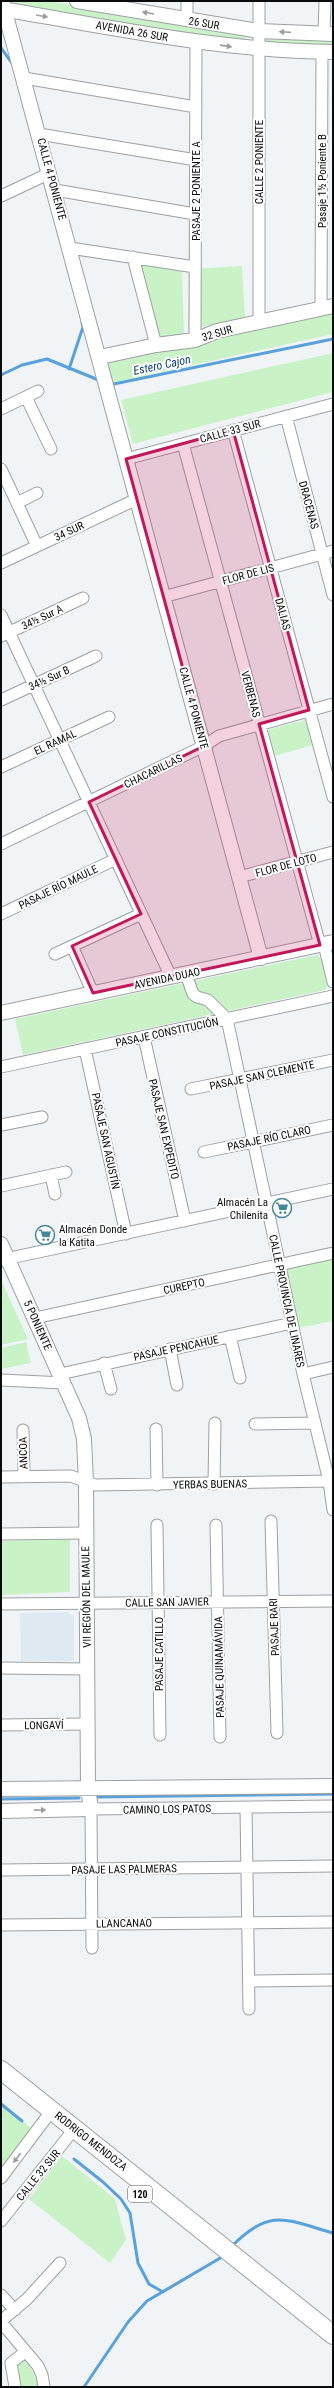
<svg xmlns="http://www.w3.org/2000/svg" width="334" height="2388" font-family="'Roboto Condensed',sans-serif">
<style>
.built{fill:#dfe9f1}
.green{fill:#c9f3c6}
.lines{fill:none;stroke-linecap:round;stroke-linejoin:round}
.stream{stroke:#59a1db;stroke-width:3}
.minor-casing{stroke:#9da0a2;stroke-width:13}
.tertiary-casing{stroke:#9da0a2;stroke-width:16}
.primary-casing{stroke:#9da0a2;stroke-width:20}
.minor{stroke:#fff;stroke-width:11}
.tertiary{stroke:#fff;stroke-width:14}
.primary{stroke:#fff;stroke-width:18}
.oneway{fill:#9d9d9e}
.marked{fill:#c2185b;fill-opacity:0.2;stroke:#c2185b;stroke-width:3;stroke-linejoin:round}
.labels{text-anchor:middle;stroke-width:4;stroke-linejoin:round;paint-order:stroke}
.shield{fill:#fff;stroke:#545455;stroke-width:1}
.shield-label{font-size:10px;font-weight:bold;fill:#0a0b0c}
.street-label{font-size:11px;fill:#0a0b0c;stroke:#fff}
.poi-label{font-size:11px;fill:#0a0b0c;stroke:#fff;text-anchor:end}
.water-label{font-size:12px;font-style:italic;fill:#094269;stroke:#fff}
</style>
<rect width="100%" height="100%" fill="#f1f4f7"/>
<path class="built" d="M68,1612L74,1617V1661H21L20,1613Z"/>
<path class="green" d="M10,1H49L242,33L246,38L241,43L12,4Z
M266,37L333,39V49L265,47L264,40Z
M138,262L182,268L184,334L158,340Z
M242,266L245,319L188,329L189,269Z
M333,313V334L112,383L106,362Z
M333,353V392L133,444L121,400Z
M306,720L313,745L274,756L267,730Z
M317,955L324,961L329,984L325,990L23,1055L15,1019Z
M333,1256V1321L298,1328L285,1267Z
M1,1280L28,1339L1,1345Z
M26,1342L31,1363L1,1369V1348Z
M70,1539V1592L1,1595V1541Z
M1,2104L32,2129L1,2168Z
M62,2156L115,2199L126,2240L110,2263L29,2199Z
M24,2358L35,2375L38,2387H21L16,2365Z"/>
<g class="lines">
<path class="stream" d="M1,48L12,63
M69,369L83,327L82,323
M1,375L22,365L47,359L101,381
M109,385L333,339
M96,1797L333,1794
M1,1799L79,1798
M1,2104L22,2121
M74,2159L103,2182L121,2199L130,2213L138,2263L149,2284L163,2292
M233,2245C271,2207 287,2220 333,2233
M84,2387L128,2322L147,2301L222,2257"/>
<defs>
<path id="minor" d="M187,20V1
M324,34L325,1
M24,78L196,107
M39,134L196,160
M55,190L195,214
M1,196L50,173
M70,248L195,267
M133,257L156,345
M321,309L322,52
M259,323V1
M195,340L196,42
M26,397L51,449
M1,409L38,391
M286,416L333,595
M233,430L333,797
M183,444L320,945
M126,459L333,404
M1,469L37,546
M17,503L37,493
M1,563L137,499
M163,597L333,551
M1,615L171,977
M1,636L83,598
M1,700L96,656
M1,767L109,717
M1,844L204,746L219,736L333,704
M239,877L333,852
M1,914L116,859
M324,944L333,982
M72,946L93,993
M55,954L141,914
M186,974L193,994L197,997L208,1000L227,1019L303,1374L329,1481L333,1510
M144,1037L185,1221
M85,1049L126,1234
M1,1067L333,996
M191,1089L333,1060
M1,1125L42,1117
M204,1152L333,1125
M51,1175L55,1194
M1,1186L66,1172
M1,1260L333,1189
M35,1318L333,1253
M230,1336L240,1378
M170,1349L177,1385
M104,1363L111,1389
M60,1374L292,1323
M303,1374L333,1367
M1,1380L64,1383
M255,1424L314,1423
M156,1429L157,1485
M23,1430L24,1477
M1,1477L71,1476L95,1485L333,1481
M214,1484L215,1423
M271,1521L277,1733
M157,1525L160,1735
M216,1525L220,1737
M1,1534L85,1533
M1,1604L333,1601
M1,1668L87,1669
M1,1725L87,1724
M246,1808L249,2009
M1,1870L333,1866
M1,1925L333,1922
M92,1948L91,1809L333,1806
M249,1981L333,1980
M1,2178L52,2110
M1,2221L75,2128
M1,2295L15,2310
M1,2321L27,2299L60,2263
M1,2322L38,2366L42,2375L44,2387
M15,2387L11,2363L25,2352"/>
<path id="tertiary" d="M2,1L261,958
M77,1L259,31L333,34
M1,9C111,27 221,51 333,52
M100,357L156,345L195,340L217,331L333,306
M1,1013L333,942
M1,1244L79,1418L84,1439L86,1483L88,1788L91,1809L1,1811
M1,1789L333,1786"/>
<path id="primary" d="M1,2070L333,2335"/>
</defs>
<use href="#minor" class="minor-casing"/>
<use href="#tertiary" class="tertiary-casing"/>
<use href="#primary" class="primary-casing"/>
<use href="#minor" class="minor"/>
<use href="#tertiary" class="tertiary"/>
<use href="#primary" class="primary"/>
</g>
<defs><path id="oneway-solid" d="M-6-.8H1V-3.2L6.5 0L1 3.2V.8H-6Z"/></defs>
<g class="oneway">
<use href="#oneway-solid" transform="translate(148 13) rotate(-170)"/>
<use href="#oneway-solid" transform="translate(42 16) rotate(10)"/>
<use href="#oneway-solid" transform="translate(285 32) rotate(-177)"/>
<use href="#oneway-solid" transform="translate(226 46) rotate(8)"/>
<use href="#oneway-solid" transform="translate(40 1810) rotate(-1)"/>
<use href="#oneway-solid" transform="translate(17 2158) rotate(128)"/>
</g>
<path class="marked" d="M233,430L309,710L259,724L320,945L93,993L72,946L141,914L89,802L204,746L126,459Z"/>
<defs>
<symbol id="supermarket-ring" viewBox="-11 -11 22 22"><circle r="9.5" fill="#fff" stroke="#458699" stroke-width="1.5"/><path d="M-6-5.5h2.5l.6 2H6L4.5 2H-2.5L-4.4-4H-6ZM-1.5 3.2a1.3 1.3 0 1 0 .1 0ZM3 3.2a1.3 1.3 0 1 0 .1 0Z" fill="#458699"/></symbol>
</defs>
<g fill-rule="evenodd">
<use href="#supermarket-ring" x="271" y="1197" width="22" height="22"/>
<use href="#supermarket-ring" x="34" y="1224" width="22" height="22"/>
</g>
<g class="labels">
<rect class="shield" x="128" y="2186" width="24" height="16" rx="3"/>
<g class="shield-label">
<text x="140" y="2198">120</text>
</g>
<g class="street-label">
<text transform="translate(204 23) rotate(9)" y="4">26 SUR</text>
<text transform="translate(132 31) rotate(10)" y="4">AVENIDA 26 SUR</text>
<text transform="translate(259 162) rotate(-90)" y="4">CALLE 2 PONIENTE</text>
<text transform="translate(52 179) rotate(75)" y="4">CALLE 4 PONIENTE</text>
<text transform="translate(322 181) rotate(-90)" y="4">Pasaje 1½ Poniente B</text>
<text transform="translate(196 191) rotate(-90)" y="4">PASAJE 2 PONIENTE A</text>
<text transform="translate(217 333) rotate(-17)" y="4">32 SUR</text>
<text transform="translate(230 431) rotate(-15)" y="4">CALLE 33 SUR</text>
<text transform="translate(309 505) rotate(75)" y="4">DRACENAS</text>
<text transform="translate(69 531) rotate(-25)" y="4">34 SUR</text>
<text transform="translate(248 574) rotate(-15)" y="4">FLOR DE LIS</text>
<text transform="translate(283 614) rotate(75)" y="4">DALIAS</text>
<text transform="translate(42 617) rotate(-25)" y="4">34½ Sur A</text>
<text transform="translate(49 678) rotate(-25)" y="4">34½ Sur B</text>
<text transform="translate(251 694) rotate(75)" y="4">VERBENAS</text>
<text transform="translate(194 708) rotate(75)" y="4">CALLE 4 PONIENTE</text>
<text transform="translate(55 742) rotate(-25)" y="4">EL RAMAL</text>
<text transform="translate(153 771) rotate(-26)" y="4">CHACARILLAS</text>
<text transform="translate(286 865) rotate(-15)" y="4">FLOR DE LOTO</text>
<text transform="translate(58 887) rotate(-26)" y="4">PASAJE RÍO MAULE</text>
<text transform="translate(167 978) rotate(-12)" y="4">AVENIDA DUAO</text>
<text transform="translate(167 1032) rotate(-12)" y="4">PASAJE CONSTITUCIÓN</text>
<text transform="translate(262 1075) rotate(-12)" y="4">PASAJE SAN CLEMENTE</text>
<text transform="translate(164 1129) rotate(77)" y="4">PASAJE SAN EXPEDITO</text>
<text transform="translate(269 1138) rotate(-12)" y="4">PASAJE RÍO CLARO</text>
<text transform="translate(106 1141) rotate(78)" y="4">PASAJE SAN AGUSTÍN</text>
<text transform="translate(184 1286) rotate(-12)" y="4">CUREPTO</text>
<text transform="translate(287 1301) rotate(78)" y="4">CALLE PROVINCIA DE LINARES</text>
<text transform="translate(38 1325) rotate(66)" y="4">5 PONIENTE</text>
<text transform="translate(176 1348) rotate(-12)" y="4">PASAJE PENCAHUE</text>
<text transform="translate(23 1453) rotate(-92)" y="4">ANCOA</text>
<text transform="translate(210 1484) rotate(-1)" y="4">YERBAS BUENAS</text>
<text transform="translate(86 1597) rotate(-91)" y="4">VII REGIÓN DEL MAULE</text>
<text transform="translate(167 1602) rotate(-1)" y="4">CALLE SAN JAVIER</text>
<text transform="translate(274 1627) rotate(-92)" y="4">PASAJE RARI</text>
<text transform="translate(159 1654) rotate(-90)" y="4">PASAJE CATILLO</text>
<text transform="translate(219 1667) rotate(-91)" y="4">PASAJE QUINAMÁVIDA</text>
<text transform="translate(44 1725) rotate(-1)" y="4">LONGAVÍ</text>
<text transform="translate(167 1809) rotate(-1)" y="4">CAMINO LOS PATOS</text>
<text transform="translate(124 1869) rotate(-1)" y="4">PASAJE LAS PALMERAS</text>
<text transform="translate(124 1923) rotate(-1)" y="4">LLANCANAO</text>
<text transform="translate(91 2141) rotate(38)" y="4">RODRIGO MENDOZA</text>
<text transform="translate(38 2175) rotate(-51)" y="4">CALLE 32 SUR</text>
</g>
<g class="poi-label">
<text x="268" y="1206">Almacén La<tspan x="268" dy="13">Chilenita</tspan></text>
<text x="59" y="1233" text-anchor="start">Almacén Donde<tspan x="59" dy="13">la Katita</tspan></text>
</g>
<g class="water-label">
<text transform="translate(162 365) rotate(-12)" y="4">Estero Cajon</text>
</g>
</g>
<rect width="334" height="2388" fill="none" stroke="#0a0b0c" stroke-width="4"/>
</svg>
